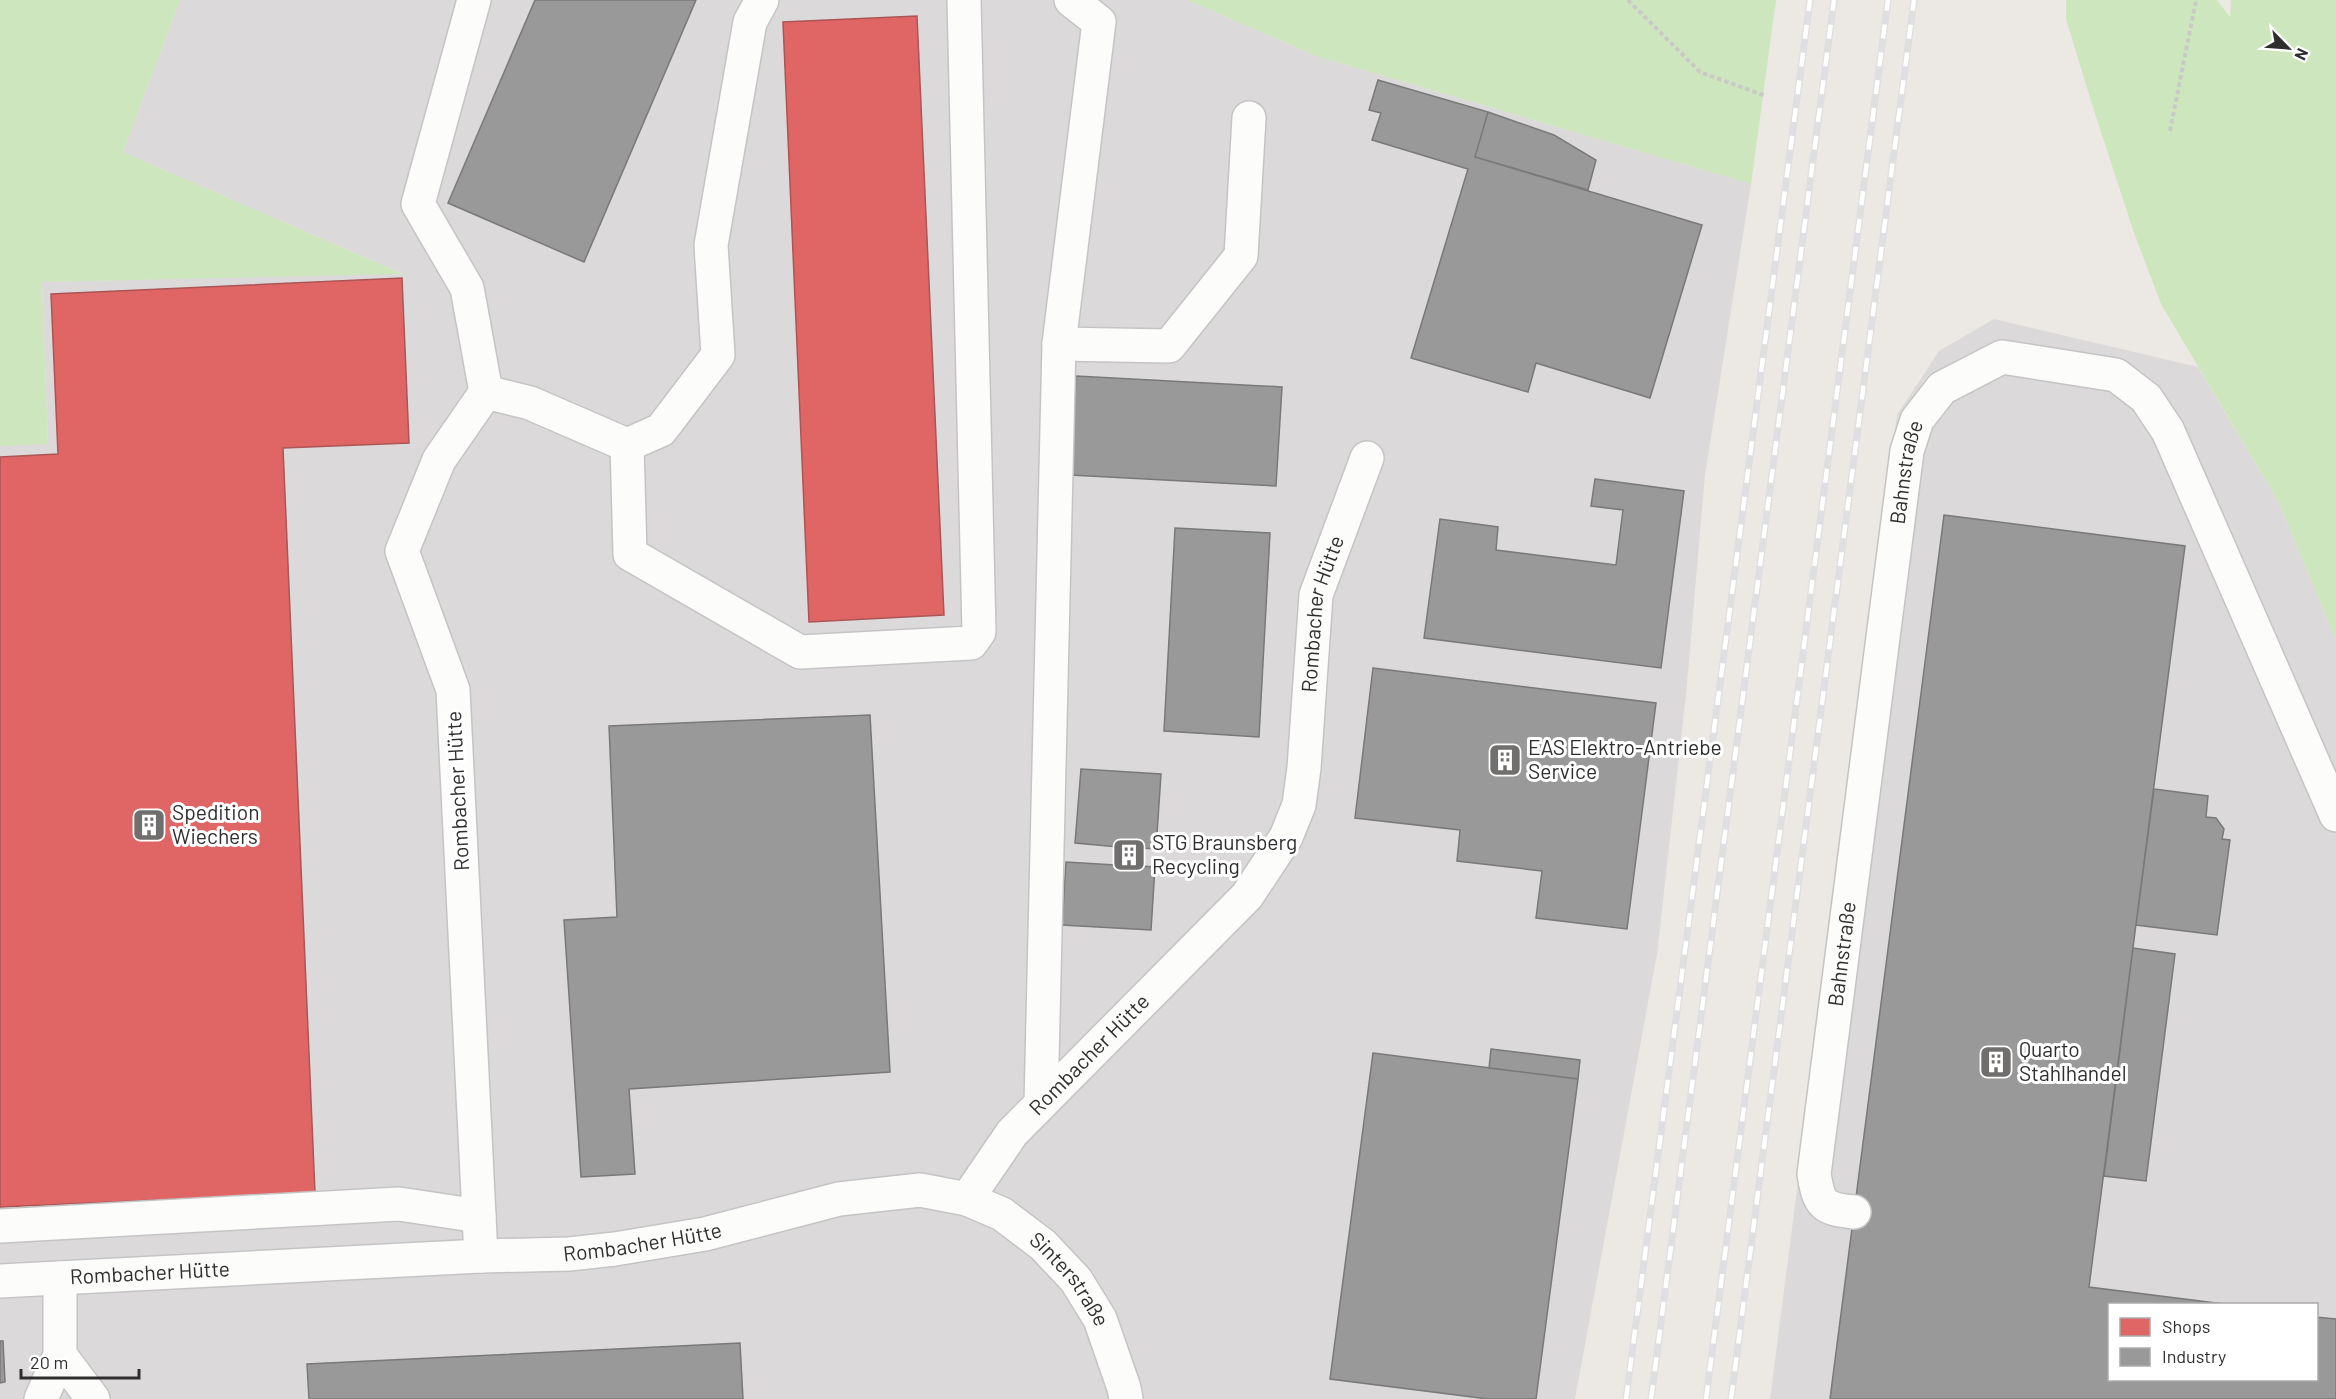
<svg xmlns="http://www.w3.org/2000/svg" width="2336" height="1399" font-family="Barlow,sans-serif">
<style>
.industrial{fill:#dcd9db;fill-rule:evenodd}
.green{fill:#cee6be}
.shops{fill:#e06666;stroke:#ab5555;stroke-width:1.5}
.industry{fill:#999;stroke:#797979;stroke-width:1.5}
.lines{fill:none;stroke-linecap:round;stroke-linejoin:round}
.minor-casing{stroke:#c5c4c5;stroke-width:36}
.path{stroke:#c9c9c8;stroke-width:4;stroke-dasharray:4.5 3;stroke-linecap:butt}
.minor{stroke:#fcfcfb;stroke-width:33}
.rail-casing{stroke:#dfdfe1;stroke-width:7}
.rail{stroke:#fff;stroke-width:4.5;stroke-dasharray:14;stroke-linecap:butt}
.labels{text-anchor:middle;stroke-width:6;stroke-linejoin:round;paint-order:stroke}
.street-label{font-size:21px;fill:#2e2e2e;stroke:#fff}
.poi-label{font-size:21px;fill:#2e2e2e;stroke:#fff;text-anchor:start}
</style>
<rect width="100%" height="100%" fill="#ece8e4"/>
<path class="industrial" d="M180,0H1187L1316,56L1751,184L1705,475L1686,695L1657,954L1575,1399H0V446L48,443L42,282L401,273L123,152Z
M1994,319L2198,367L2279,503L2336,640V1399H1770L1897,415L1939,351ZM2110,1304H2316V1380H2110Z"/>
<path class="green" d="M0,0H180L123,152L403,274L42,282L48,444L0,446Z
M1187,0H1776L1751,184L1316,56Z
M2066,0H2217L2230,17L2231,0H2336V640L2279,503L2161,304L2133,230L2090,98L2066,19Z"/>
<path class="shops" d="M917,16L944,615L809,622L783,22Z
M402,278L409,443L283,448L315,1193L0,1207V457L58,454L51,294Z"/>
<path class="industry" d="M535,0H696L584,262L448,203Z
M1378,80L1488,112L1475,157L1702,225L1650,398L1536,363L1528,392L1411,358L1468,169L1372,140L1381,113L1369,110Z
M1488,112L1554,135L1596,160L1588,190L1475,157Z
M1076,376L1282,387L1276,486L1071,475Z
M1595,479L1684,491L1661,668L1424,638L1440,519L1498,527L1496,550L1616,565L1623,510L1591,506Z
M1944,515L2185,546L2089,1287L2224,1304H2110V1380H2316V1317L2336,1319V1399H1830Z
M1175,528L1270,533L1259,737L1164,731Z
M1373,668L1656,703L1627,929L1536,918L1542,871L1457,861L1460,830L1355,818Z
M870,715L890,1072L629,1089L635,1174L581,1177L564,920L617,917L609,726Z
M1081,769L1161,774L1156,849L1141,848L1140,866L1155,867L1151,930L1062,925L1066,862L1116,865L1119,847L1075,843Z
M2154,789L2208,796L2206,817L2216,818L2224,829L2222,839L2230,840L2217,935L2136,925Z
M2133,948L2175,954L2146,1181L2104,1176Z
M1491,1049L1580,1060L1578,1079L1489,1068Z
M1373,1053L1578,1079L1536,1399H1488L1330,1379Z
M0,1341H3L5,1382L0,1383Z
M740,1343L743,1399H309L307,1364Z"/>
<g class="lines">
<defs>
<g id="minor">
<path d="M474,0L418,204L467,288L486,392"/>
<path d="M1059,344L1169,346L1241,256L1249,118"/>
<path d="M627,445L661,430L718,355L711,245L750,22L762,0"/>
<path d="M1041,1103L1059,344L1099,22L1071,0"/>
<path id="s1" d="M967,1199L1012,1133L1247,896L1286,837L1299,805L1304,768L1316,595L1367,458"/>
<path id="s2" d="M1854,1212C1823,1209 1819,1205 1814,1174L1907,451L1917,420L1942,388L2002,357L2116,375L2146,398L2168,431L2336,815"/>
<path d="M0,1226L399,1204L479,1216"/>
<path d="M481,1256L453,690L402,551L439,460L486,392L530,403L627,445L630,554L800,652L971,643L979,632L964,0"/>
<path id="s3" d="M0,1281L481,1256L569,1254L615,1249L705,1234L839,1199L920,1190L967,1199L1002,1214L1043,1245L1076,1280L1100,1319L1124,1388L1126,1399"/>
<path d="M60,1355L93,1399"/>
<path d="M41,1399L60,1355V1278"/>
</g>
</defs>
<use href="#minor" class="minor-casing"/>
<path class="path" d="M1628,0L1700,72L1766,96
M2170,131L2196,0"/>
<use href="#minor" class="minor"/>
<defs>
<path id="rail" d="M1626,1399L1810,0
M1651,1399L1834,0
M1706,1399L1888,0
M1731,1399L1914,0"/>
</defs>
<use href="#rail" class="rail-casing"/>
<use href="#rail" class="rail"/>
</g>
<defs>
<symbol id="building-square" viewBox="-11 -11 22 22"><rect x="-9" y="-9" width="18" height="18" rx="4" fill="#706f6e" stroke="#fff"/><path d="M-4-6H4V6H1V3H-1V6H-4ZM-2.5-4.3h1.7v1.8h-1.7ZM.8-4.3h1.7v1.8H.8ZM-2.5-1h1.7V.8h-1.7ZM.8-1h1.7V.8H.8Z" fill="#fff"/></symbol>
</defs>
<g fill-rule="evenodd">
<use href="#building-square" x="1486" y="741" width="38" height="38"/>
<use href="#building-square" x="130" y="806" width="38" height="38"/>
<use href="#building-square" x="1110" y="836" width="38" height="38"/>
<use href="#building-square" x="1977" y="1043" width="38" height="38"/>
</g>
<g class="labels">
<g class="street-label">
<text dy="7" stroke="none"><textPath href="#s2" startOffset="771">Bahnstraße</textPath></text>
<text dy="7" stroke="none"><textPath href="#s1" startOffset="712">Rombacher Hütte</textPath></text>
<text transform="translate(458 791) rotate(-93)" y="7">Rombacher Hütte</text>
<text dy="7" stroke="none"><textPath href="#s2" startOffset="285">Bahnstraße</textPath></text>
<text dy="7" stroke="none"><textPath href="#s1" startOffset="190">Rombacher Hütte</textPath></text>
<text dy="7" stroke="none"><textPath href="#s3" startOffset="644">Rombacher Hütte</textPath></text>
<text dy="7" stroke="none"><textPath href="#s3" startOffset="150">Rombacher Hütte</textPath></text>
<text dy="7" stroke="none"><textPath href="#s3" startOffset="1108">Sinterstraße</textPath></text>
</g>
<g class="poi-label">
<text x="1528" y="755">EAS Elektro-Antriebe<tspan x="1528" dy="24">Service</tspan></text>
<text x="172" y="820">Spedition<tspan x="172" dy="24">Wiechers</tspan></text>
<text x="1152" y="850">STG Braunsberg<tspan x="1152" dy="24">Recycling</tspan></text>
<text x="2019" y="1057">Quarto<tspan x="2019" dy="24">Stahlhandel</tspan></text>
</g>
</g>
<rect x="2108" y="1303" width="210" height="78" fill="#ffffff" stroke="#ababab" stroke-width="1.5"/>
<rect x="2120" y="1318" width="30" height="18" fill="#e06666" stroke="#ababab" stroke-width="1.5"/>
<text x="2162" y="1333" font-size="18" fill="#2e2e2e">Shops</text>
<rect x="2120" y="1348" width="30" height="18" fill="#999999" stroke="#ababab" stroke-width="1.5"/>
<text x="2162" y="1363" font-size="18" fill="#2e2e2e">Industry</text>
<g transform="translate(2288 48) rotate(115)" stroke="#ffffff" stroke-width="4.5" paint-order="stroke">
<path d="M0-4.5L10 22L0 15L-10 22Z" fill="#2e2e2e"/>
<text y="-9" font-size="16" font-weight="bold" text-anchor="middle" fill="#2e2e2e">N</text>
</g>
<path d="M21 1369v9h118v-9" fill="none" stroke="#2e2e2e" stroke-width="3"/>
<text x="30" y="1369" font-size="18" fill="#2e2e2e" stroke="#ffffff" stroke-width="4.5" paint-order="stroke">20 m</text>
</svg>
